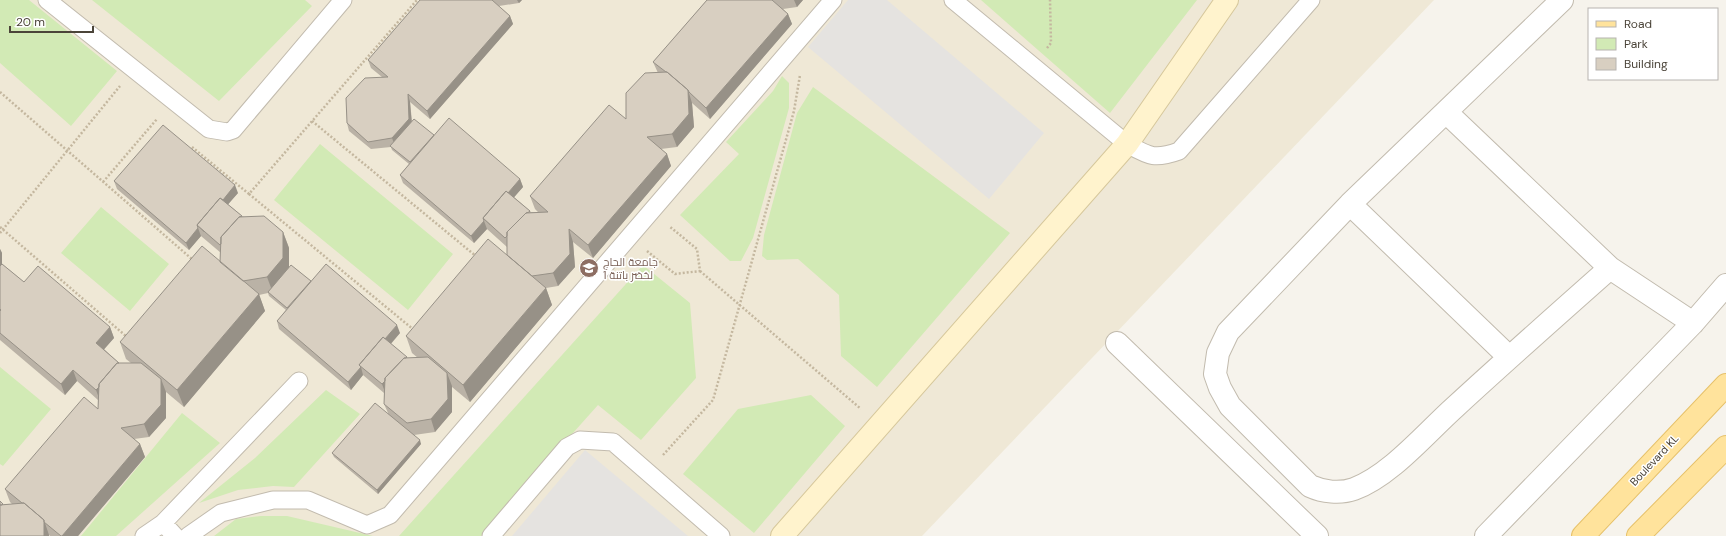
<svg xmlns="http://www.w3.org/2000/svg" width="1726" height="536" font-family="'DM Sans',Cairo,sans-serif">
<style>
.education{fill:#efe8d6}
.green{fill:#d2eab5}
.parking{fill:#e5e3e0}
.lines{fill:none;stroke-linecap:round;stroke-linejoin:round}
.lane-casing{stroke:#c2bbae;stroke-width:19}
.street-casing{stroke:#c2bbae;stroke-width:24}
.secondary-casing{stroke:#d6c79b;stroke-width:24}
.primary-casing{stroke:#e6c16a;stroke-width:24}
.path{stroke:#c4b79f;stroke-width:2.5;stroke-dasharray:2 2;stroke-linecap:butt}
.lane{stroke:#fff;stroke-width:17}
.street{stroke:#fff;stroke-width:22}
.secondary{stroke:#fff3cd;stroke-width:22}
.primary{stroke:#ffe39c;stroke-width:22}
.wall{fill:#bab2a6}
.shaded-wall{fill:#979187}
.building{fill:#d8cfc1;stroke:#979187}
.labels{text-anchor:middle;stroke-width:3;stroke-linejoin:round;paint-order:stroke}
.education-label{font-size:11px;fill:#785e54;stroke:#fff;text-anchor:start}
.street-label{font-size:11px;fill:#4b4439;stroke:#fff}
</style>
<rect width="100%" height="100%" fill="#f6f3ec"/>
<path class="education" d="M0,0H1434L922,536H0Z"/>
<path class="green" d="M0,0H29L117,71L71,126L0,63Z
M92,0H305L312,6L219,101Z
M981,0H1197L1110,113Z
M782,76L789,83V108L753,238L741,261H730L680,215L739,154L726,142L773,91Z
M813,87L1010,233L877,387L841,356L839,295L798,259L767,260L762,256L764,235L797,113Z
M320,144L453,254L408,310L274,200Z
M101,207L169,264L130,311L61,253Z
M643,265L690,303L696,378L641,440L598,405L481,536H399Z
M0,367L51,409L3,466L0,464Z
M326,390L360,414L294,487L273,486L238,490L199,503L255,458Z
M811,395L845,426L754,533L683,474L738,409Z
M182,413L220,443L116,536H81Z
M261,516H287L373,536H214L236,519Z"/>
<path class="parking" d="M848,0H887L1044,133L989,199L808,47Z
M585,450L688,536H512Z"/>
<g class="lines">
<defs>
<path id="lane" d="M47,0L209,129L227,132L233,130L343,0
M953,0L1127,144C1149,156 1154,160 1179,151L1311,0
M163,523L175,536
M144,536L163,523L299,381
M188,536L221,513L273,500H308L367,525L390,515L833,0
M491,536L567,447L580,440L613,442L721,536"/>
<path id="street" d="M1562,0L1350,204L1228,332L1218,353L1215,374L1220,388L1230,406L1310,486C1323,492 1340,494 1354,489C1390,476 1426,433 1455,407C1506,360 1558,314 1610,268
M1446,112L1610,268L1693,323
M1350,204L1509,357
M1117,343L1317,536
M1486,536L1693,323L1726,285"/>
<path id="secondary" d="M782,536L1127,144L1227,0"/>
<path id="primary" d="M1583,536L1726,385
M1638,536L1726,447"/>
</defs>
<use href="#lane" class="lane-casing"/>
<use href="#street" class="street-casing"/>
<use href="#secondary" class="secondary-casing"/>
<use href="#primary" class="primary-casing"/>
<path class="path" d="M1047,48L1051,43L1050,0
M0,92L193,260
M312,121L477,257
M192,147L249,194L417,0
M103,182L157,119
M249,194L414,330
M0,227L127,337
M0,233L120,86
M647,251L675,274L700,271L697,249L669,226
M700,271L861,409
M663,455L713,400L794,111L800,75"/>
<use href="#lane" class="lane"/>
<use href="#street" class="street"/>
<use href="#secondary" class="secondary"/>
<use href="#primary" class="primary"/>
</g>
<path class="wall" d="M420,0H522L519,3L499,6L510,16L513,24L430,119L410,102L412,121L434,135L520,179L523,187L514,197L530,211L531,212H538L535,209L530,196L626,119L658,73L653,62L707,0H803L797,7L783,9L788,14L792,24L710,119L692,103L694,127L677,147L661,149L667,154L671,166L593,258L573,242L575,267L558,286L546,288L552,305L470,402L452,387V412L435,432L414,435L421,444L378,494L334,457L332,453L388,413L384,404V393L363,375L351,390L279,329L277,321L286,310L269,296L268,293L259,295L265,311L184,407L166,392V418L149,437L134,439L140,444L145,457L78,536H50L49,535V536L3,504H12L10,502L5,489L98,409V400L77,381L65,395L0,340V249L2,253V264L24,282L110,327L114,338L104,349L119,363H131L126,359L120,342L220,262L221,253L201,236L189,250L117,189L114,181L238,193L228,204L242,216L283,232L289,248V267L311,281L400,333L391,344L407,358H418L412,353L406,336L507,255V247L487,229L474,243L403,183L400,175L409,164L392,150L391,147L371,149L349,131L347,123L382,77L371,68L368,60Z"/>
<path class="shaded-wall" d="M517,0H522L519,3Z
M794,0H803L797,7Z
M788,14L792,24L710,119L706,108Z
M510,16L513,24L430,119L427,111Z
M688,90L692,103L694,127L677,147L672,134Z
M408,94L410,102L412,127L395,146L392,138Z
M667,154L671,166L593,258L588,245Z
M520,179L523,187L490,225L485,220Z
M235,185L238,193L204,232L199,227Z
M484,221L487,229L474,243L471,236Z
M198,228L201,236L189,250L186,243Z
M569,229L573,242L575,267L558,286L553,273Z
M283,232L289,248V273L273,293L267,277Z
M0,249L2,253V279L0,282Z
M546,288L552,305L470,402L463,385Z
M259,294L265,311L184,407L177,390Z
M397,325L400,333L367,371L362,366Z
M110,327L114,338L100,354L96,343Z
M407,357L411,368L386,395L382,384Z
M119,363L100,401L96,390Z
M361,367L363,375L351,390L348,382Z
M73,370L77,381L65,395L61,384Z
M447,373L452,386V412L435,432L431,419Z
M161,379L166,392V418L149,437L144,424Z
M420,440L421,444L378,494L377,490Z
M140,444L145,457L78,536H62Z
M44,520L49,535V536H44Z"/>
<path class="building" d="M420,0H492L510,16L427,111L408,94L409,119L392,138L368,142L347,123L346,98L365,78L388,77L368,60Z
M707,0H772L788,14L706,108L689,92L688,90L667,72H666L653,62Z
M667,72L688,90L689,114L672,134L647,137L667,154L588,245L569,229L570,254L553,273L532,276L507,255V232L526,213L548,212L530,196L609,105L626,119V93L645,73Z
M449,118L520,179L508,193L506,191L483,218L484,221L471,236L400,175Z
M414,119L434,135L410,162L390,146Z
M163,125L235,185L223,200L220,198L197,225L198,228L186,243L114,181Z
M506,191L530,211L529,212L526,213L507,232V236L505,238L483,218Z
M220,198L242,216L239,217L221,237V244L220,245L197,225Z
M264,216L283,232V258L267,277L243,281L220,262L221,237L239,217Z
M488,239L546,288L463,385L406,336Z
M202,246L259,294L177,390L120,342Z
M2,264L24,282L38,266L110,327L96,343L119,363H117L99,384V387L96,390L73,370L61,384L0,333V311L1,310L0,309V266Z
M326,264L397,325L385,339L383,337L359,365L361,367L348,382L277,321Z
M291,265L311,281L287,308L268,292Z
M383,337L407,357L406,358H404L385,378V381L382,384L359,365Z
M428,357L447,373L448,399L431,419L407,423L384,404L385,378L404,358Z
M117,363H141L161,379V405L144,424L121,428L140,444L62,536H61L44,522V520L24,503H22L5,489L84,397L98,409L99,384Z
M375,403L420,440L377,490L332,453Z
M0,501L3,504L2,505H0Z
M24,503L44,520V536H0V505Z"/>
<defs>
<symbol id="university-disc" viewBox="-11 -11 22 22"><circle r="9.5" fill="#8d6e63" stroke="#fff"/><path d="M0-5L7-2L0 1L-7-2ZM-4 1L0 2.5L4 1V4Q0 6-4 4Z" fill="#fff"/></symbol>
</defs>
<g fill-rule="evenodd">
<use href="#university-disc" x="578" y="257" width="22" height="22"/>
</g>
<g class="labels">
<g class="education-label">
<text x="603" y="266">جامعة الحاج<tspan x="603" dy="13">لخضر باتنة 1</tspan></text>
</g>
<g class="street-label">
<text transform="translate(1654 460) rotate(-47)" y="4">Boulevard KL</text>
</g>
</g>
<rect x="1588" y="8" width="130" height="72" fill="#ffffff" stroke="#b7b4b0"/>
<rect x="1596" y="21" width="20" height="6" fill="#ffe39c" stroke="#b7b4b0"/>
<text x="1624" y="28" font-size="12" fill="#4b4439">Road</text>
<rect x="1596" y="38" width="20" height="12" fill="#d2eab5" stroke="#b7b4b0"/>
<text x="1624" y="48" font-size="12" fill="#4b4439">Park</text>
<rect x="1596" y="58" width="20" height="12" fill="#d8cfc1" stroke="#b7b4b0"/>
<text x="1624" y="68" font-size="12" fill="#4b4439">Building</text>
<path d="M10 26v6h83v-6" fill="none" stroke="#4b4439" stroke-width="2"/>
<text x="16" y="26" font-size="12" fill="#4b4439" stroke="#ffffff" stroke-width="3" paint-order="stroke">20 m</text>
</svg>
